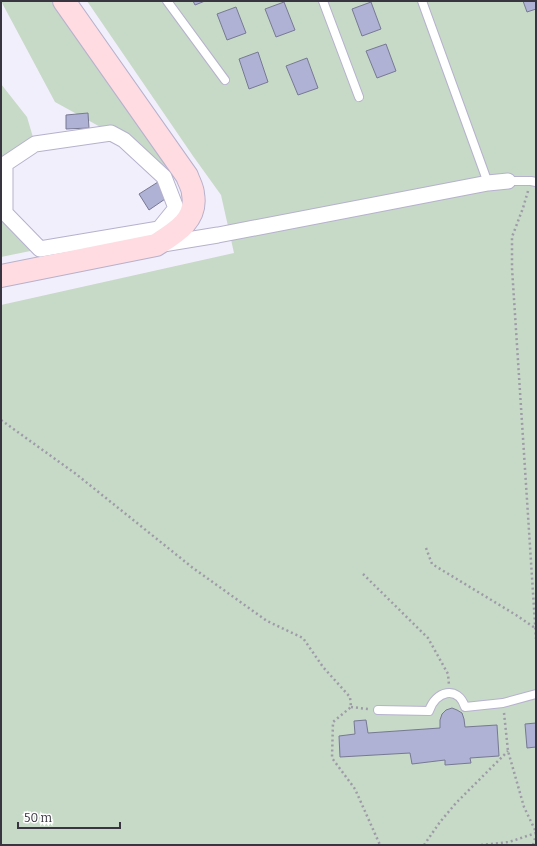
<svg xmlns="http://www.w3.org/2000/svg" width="537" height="846" font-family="Bitter,serif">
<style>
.green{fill:#c7d9c7}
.building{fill:#afb1d5;stroke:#777993}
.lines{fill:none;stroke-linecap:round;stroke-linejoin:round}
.lane-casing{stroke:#b6b1cd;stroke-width:10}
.street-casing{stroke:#b6b1cd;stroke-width:17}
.secondary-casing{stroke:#b6b1cd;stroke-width:24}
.path{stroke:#9e9ba8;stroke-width:2.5;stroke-dasharray:2 3;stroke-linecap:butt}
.lane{stroke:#fff;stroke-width:8}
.street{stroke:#fff;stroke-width:15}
.secondary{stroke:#fedce1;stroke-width:22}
</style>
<rect width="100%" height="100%" fill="#f2effc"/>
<path class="green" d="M1,1H52L179,177H164L124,140L55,102Z
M87,1H536V845H1V305L234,253L221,195L193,156Z
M1,84L27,117L35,144L5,164V213L40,249L1,257Z"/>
<path class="building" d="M193,1H205L195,5Z
M523,1H536V9L527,12Z
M284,2L295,30L276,37L265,9Z
M371,2L381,29L362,36L352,9Z
M236,7L246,33L227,40L217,14Z
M386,44L396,71L377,78L366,51Z
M258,52L268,82L249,89L239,59Z
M307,58L318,88L298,95L286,66Z
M88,113L89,128L66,129V115Z
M158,182L168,197L149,210L139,194Z
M452,708L457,710L462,713L464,719L465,727L497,725L499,756L470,758L471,763L445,765V760L412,764L410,753L340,757L339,736L355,734L354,721L366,720L368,733L440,728V720L442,714L446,710Z
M536,723V747L527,748L525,724Z"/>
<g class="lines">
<defs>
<path id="lane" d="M167,1L225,80
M323,1L359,97
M422,1L488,183
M508,181H531L536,182
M378,710L429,711C435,691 458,685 465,707L503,703L536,694"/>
<path id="street" d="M111,133L124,140L164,177L176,208L159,229L40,249L5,213V164L35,144Z
M163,244L218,235L488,183L508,181"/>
<path id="secondary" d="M1,276L156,245C175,233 198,220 193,194C193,188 189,182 187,176L64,1"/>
</defs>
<use href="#lane" class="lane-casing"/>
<use href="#street" class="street-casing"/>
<use href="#secondary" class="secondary-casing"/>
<path class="path" d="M528,191L523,208L512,237V268L536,639
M1,420L76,474L193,568L267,621L303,638L323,667L350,697L351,707L333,722L332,758L355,789L380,845
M426,548L432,564L516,615L535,628
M363,574L428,638L448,674L449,685
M351,707L368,709
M504,713L508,751L524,807L536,832
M424,845L440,822L456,803L508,751
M481,845L509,842L536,833
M533,845L536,835"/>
<use href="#lane" class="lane"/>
<use href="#street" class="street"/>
<use href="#secondary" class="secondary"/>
</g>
<rect width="537" height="846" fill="none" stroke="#383541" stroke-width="4"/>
<path d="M18 822v6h102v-6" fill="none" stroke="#383541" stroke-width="2"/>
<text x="24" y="822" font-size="12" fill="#383541" stroke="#ffffff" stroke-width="3" paint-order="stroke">50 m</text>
</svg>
